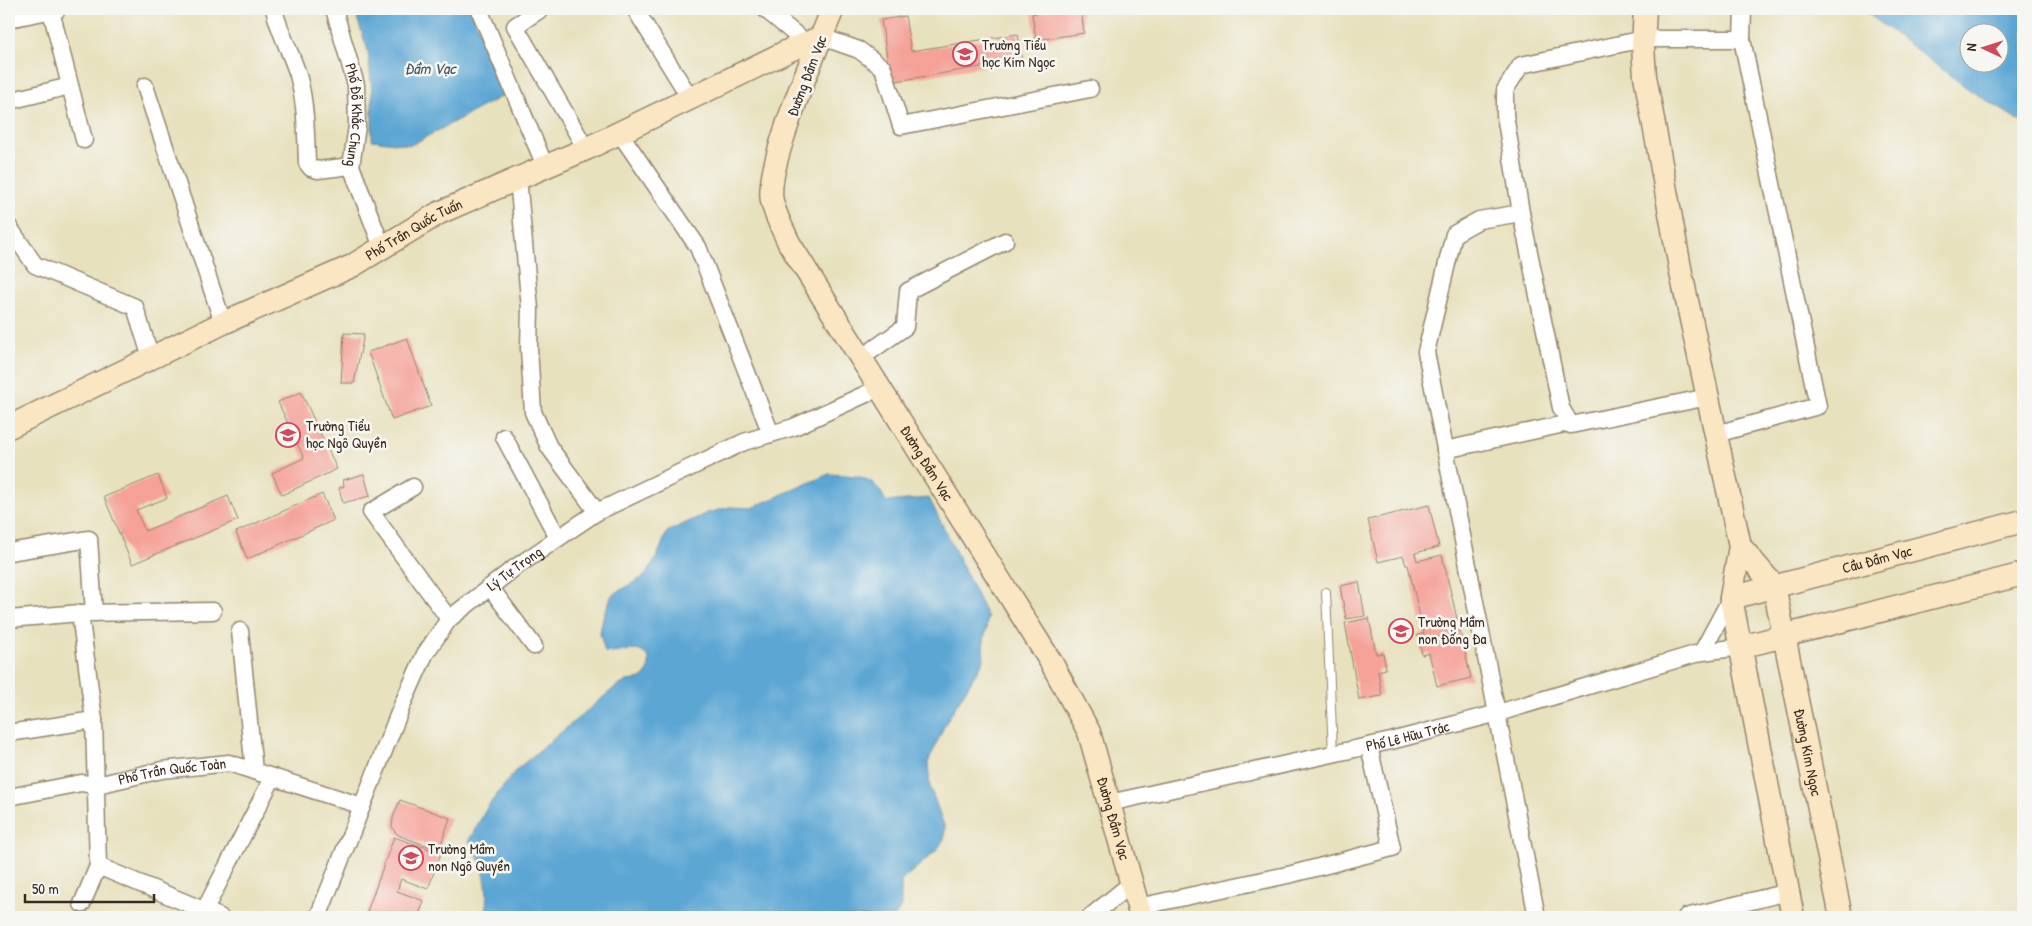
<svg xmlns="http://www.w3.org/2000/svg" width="2032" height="926" font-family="'Patrick Hand',sans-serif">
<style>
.water{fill:#5ca6d4;stroke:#4c6879;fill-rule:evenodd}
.building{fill:#f5a198}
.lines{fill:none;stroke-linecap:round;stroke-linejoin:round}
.lane-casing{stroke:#92866e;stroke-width:10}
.street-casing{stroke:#92866e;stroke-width:19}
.secondary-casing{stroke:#92866e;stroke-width:25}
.lane{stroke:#fff;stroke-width:8}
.street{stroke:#fff;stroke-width:16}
.secondary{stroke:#fbe6c4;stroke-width:22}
.labels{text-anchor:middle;stroke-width:5;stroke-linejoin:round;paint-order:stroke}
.poi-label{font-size:15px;fill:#3b2a1e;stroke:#f6f6f2;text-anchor:start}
.street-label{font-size:15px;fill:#3b2a1e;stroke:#f6f6f2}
.water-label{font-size:16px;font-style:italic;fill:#47555e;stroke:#f6f6f2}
</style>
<rect width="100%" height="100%" fill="#f6f6f2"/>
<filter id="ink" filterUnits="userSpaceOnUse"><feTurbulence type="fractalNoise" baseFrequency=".02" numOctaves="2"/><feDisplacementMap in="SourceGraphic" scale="10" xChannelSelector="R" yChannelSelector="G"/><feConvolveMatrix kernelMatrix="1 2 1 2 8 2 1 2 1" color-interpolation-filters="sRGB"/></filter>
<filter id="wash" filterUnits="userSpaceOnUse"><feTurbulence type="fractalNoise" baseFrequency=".0096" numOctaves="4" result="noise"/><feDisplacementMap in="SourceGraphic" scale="20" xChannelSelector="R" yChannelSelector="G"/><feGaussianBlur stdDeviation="1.12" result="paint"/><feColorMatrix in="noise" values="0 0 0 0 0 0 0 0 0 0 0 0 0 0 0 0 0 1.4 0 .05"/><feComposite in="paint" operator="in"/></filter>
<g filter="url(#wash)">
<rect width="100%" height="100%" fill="#e8e1be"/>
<path class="water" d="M354,9H471L504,95L411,145L372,140V92L368,51Z
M1862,9H2023V123L1967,88ZM1970,32H2000V62H1970Z
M829,474C857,476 874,474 886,502L929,498L988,618L983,647L984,660L945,724L928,763L930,787L945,828L944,839L936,851L901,881V906L895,917H484C491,886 484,866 469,840L488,806L516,770L613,689L627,681L642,679L649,669V658C636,642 623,656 605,652L600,633L604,614L612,595L645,576L656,559L667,532L707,513L730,507L751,508Z"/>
<g id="blocks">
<path class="building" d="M1056,9H1081L1084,33L1036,40L1032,14Z
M905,16L911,51L1018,34L1022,60L891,82L881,20Z
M344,333L364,334L354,383H341Z
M407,338L431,406L392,420L368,352Z
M301,392L337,469L282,495L272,473L304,458L278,402Z
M364,474L370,496L343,503L339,488L344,486L343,480Z
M158,475L167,498L136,510L145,531L228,496L238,520L132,564L104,497Z
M322,494L334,520L247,559L236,532Z
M1429,505L1439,547L1415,553L1417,561L1442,555L1471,678L1437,686L1429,653L1422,655L1418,635L1424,634L1408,565H1406L1403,556L1378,562L1368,520Z
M1359,582L1365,616L1346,619L1340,586Z
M1369,618L1376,654L1383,653L1386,669L1378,671L1382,696L1359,700L1345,623Z
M400,800L450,818L439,850L400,836L395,832L392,826L393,818Z
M394,837L441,853L428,889L401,879L397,891L424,901L418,917H365Z"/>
</g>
</g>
<g filter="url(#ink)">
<use href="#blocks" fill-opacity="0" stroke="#92866e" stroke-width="1"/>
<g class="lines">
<defs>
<path id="lane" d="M1326,592L1333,754"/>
<g id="street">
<path d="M274,9C279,32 291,52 298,75C306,104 306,133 307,163L311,168L318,170L351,166"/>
<path id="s1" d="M334,9L356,85L357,126L351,166L382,247"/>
<path d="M479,9L545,166"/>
<path d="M541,9L515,26L586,149"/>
<path d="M635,9L690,98"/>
<path d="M765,9L806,43"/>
<path d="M51,11L84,140"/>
<path d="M9,19L58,9"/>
<path d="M822,37L859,50L883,68L901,126L1090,89"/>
<path d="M1742,39L1743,9"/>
<path d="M145,86L223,323"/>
<path d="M9,101L70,86"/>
<path d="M619,132L698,247L771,434"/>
<path d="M518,178L530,309L529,348L533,412L549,447L597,512"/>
<path d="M1521,213L1561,408L1571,425L1708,397"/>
<path d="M9,227L35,265L135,307L151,358"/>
<path d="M861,358L905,327L908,291L1005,241"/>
<path d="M504,437L558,538"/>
<path d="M1445,450L1569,423"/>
<path d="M413,487L371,512L449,619"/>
<path d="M9,552L89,539L94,613"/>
<path d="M490,587L534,646"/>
<path d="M1731,598L1702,652L1741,647"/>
<path d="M80,613L94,720L98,866L82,904"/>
<path d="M9,619L80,613L213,611"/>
<path d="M240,631L254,771"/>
<path d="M9,733L94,720"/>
<path id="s2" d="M9,797L81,783L97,785L162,770L229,763L362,806"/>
<path id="s3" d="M1109,803L1391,741L1498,713L1702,652"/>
<path d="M98,866L220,917"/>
<path d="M1138,907L1292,874L1392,848L1369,746"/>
<path d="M201,917L273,777"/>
<path id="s4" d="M318,917L403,703L425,654L449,619L513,569L597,512L744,442L794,427L879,388"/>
<path d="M1090,917L1132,883"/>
<path d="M1537,917L1426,352L1454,234L1479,220L1521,213L1505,115V90L1521,65L1644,39H1742L1818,406L1716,434"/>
<path d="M1686,917L1788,892"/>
</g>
<g id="secondary">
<path id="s5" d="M833,9C818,45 764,167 772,201C775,215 783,230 789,243L1051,662L1089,732L1141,917"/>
<path d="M1645,9L1643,47L1645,76L1681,273L1740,546"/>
<path id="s6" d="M9,427L223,323L352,266L439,213L586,149L792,49L822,37"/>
<path id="s7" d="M1731,598L2023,521"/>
<path d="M1741,647L2023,574"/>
<path id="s8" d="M1793,917L1731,598L1740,546L1774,586L1841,917"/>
</g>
</defs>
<use href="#lane" class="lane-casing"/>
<use href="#street" class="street-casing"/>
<use href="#secondary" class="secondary-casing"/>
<use href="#lane" class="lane"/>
<use href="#street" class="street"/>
<use href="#secondary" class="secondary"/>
</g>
</g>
<defs>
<symbol id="school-ring" viewBox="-11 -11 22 22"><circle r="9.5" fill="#f6f6f2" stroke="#d1495b" stroke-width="1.5"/><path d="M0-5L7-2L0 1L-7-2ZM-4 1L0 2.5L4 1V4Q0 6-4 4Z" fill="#d1495b"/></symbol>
</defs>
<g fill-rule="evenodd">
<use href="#school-ring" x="951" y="40" width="28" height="28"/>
<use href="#school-ring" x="274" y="421" width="28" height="28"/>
<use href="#school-ring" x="1387" y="617" width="28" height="28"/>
<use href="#school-ring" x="397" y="844" width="28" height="28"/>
</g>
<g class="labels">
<g class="poi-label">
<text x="982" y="50">Trường Tiểu<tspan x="982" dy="17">học Kim Ngọc</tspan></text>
<text x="306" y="431">Trường Tiểu<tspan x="306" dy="17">học Ngô Quyền</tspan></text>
<text x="1418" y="627">Trường Mầm<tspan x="1418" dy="17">non Đống Đa</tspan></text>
<text x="428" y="854">Trường Mầm<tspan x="428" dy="17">non Ngô Quyền</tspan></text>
</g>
<g class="street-label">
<text transform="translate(807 76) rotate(-69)" y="5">Đường Đầm Vạc</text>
<text dy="5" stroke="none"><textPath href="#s1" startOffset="109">Phố Đỗ Khắc Chung</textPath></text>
<text dy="5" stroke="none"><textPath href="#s6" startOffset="451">Phố Trần Quốc Tuấn</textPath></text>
<text dy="5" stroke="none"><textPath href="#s5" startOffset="508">Đường Đầm Vạc</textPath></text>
<text dy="5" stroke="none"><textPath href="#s7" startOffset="151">Cầu Đầm Vạc</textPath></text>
<text dy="5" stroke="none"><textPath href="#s4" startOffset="409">Lý Tự Trọng</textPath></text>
<text dy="5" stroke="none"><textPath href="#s3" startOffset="306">Phố Lê Hữu Trác</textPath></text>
<text dy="5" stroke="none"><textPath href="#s8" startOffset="600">Đường Kim Ngọc</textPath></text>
<text dy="5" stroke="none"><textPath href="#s2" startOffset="166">Phố Trần Quốc Toản</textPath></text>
<text dy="5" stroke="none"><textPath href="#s5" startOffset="912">Đường Đầm Vạc</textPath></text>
</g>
<g class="water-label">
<text x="430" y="74">Đầm Vạc</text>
</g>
</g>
<rect width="2032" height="926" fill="none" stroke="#f6f6f2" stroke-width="30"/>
<g transform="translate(1984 48) rotate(274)"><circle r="24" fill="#f6f6f2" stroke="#aba49d"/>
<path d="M0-4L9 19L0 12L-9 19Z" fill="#d1495b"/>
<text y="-8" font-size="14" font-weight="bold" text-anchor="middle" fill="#3b2a1e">N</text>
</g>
<path d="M25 894v8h129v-8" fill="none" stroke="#3b2a1e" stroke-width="2.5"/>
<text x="32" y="894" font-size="15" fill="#3b2a1e" stroke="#f6f6f2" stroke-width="4" paint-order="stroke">50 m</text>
</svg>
